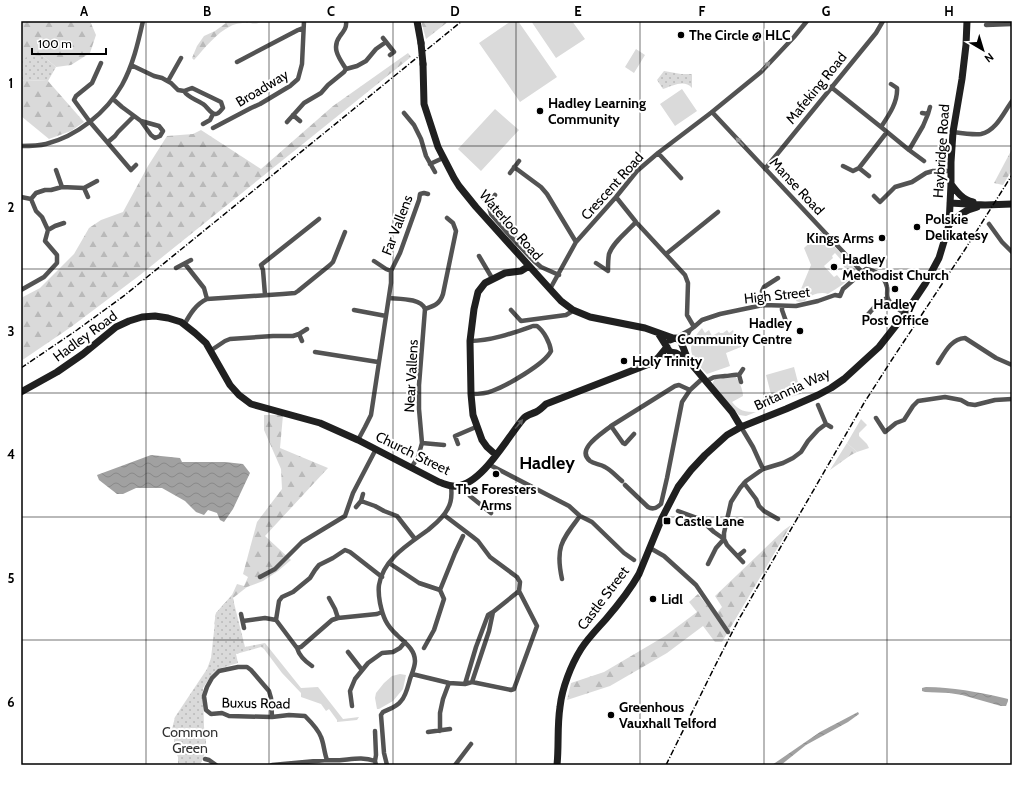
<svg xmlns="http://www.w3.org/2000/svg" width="1033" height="786" font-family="Cabin,sans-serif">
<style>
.grass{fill:#dadada;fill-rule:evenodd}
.forest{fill:url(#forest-firs)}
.park{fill:url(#park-dots)}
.water{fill:url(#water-waves)}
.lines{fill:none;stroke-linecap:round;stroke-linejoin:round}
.street{stroke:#535353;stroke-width:4.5}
.secondary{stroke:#202020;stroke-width:7}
.rail{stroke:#000;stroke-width:1.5;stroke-dasharray:6 2 1 2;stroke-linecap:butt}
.secondary-bridge{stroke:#202020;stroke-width:7}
.oneway{fill:#989898}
.oneway2{fill:#636363}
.grid{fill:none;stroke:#000;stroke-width:1;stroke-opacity:0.55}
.poi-dot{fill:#000;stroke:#fff;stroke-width:1.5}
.labels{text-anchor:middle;stroke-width:4;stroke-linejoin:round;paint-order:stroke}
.poi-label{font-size:14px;font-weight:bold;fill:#000;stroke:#fff;text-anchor:start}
.street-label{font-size:14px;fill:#000;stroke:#fff}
.park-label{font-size:14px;fill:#313131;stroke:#fff}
.district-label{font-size:18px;font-weight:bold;fill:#000;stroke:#fff}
.neatline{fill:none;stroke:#000;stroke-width:1.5}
.grid-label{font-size:13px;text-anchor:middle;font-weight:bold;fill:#000}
</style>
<defs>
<pattern id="forest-firs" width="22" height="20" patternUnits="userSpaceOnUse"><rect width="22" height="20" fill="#dadada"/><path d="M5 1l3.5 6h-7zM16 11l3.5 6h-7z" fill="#b9b9b9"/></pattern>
<pattern id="park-dots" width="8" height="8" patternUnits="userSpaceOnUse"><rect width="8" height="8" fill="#dadada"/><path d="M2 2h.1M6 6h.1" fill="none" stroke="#b9b9b9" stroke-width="1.8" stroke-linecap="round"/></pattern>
<pattern id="water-waves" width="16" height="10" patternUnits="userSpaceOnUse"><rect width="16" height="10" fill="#a1a1a1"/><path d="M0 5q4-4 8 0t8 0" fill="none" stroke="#898989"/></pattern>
</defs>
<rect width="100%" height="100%" fill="#fff"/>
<path class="grass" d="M511,21H518L557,77L520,102L479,43Z
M531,21H572L585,39L556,58Z
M636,49L645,55L634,73L625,67Z
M682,89L697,111L675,126L660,104Z
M495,109L519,130L481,171L458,149Z
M821,232L855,269C855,278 836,289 828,294C821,291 809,295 805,301L799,302L796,301L811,265L804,248ZM835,253L843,262L842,264L845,268L843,270L848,276L842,281L837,275L834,277L824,266L833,258L832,256Z
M702,328L705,333L709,330L712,336L719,332L720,333H723L727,330L729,333L733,330L736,339L741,347L726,353L730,366L707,374C690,356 684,348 702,328Z
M794,367L801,394L773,402L766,375Z
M735,376C739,380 743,390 743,396L732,402C739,411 745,412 756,412L746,416L739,415L713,385V382L715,379Z
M861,419L867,425L859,433V436L867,444L869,448L857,452L847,443Z
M265,643L301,688L318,687L343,719L359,717L357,720L337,722V720L329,709L326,711L321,704L301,697V693L282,673L264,649Z
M400,674L406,675L403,689L393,701L379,709H377L375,698L376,693L384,683L392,676Z"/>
<path class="forest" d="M21,21H90L96,35L90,53L71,65L56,67L43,56L21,60Z
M223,21H262C256,26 250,22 244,23C240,23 234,24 231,26C216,33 205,48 194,60L192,58L197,46L204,36L215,31L226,23Z
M421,21H449L426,39Z
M408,53L411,57L140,275L71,327L21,361V298L40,288L74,254L89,228L101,220L123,212L148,166L167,136L193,134L201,130L261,169L333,106Z
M24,80L48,81L84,122L71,131L49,139L21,116V82Z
M1012,149V170L1003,185L994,183Z
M264,415H283L280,448L328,468L265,536L291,560L278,571L263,581L247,587L233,598L234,601L214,625L216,613L232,595L237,584L244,586L248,577L243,574L257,522L282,489L281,469L264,430Z
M847,443L857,452L851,455L830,470Z
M791,525L722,642H715L703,626L667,653L610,686L567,700L571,683L604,672L665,636L697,612L689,602L698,594L715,615L722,607L715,596L784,530Z"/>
<path class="park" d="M31,55L43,56L56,67L48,81L24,80L21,82V60Z
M664,71L681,74H692V88C684,79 673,86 663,89L657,80Z
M232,595L245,647L265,643L264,649L261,647L236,654L238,663L218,669L213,673L203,688L204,727L206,736V751L200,765H178V757L174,748V730L172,729L175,717L207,669L211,658L216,613Z"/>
<path class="water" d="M151,455L180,458L182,462H225L243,464L250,473L233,509L224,522L220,520L217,513L208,510L204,515L196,512L185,501L162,488H136L123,494H117L99,480L97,475Z
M926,687C952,687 978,692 1004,698L1008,699V701L1006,706H1001L962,695L949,693L925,692L922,691V688Z
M858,712L859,714L848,722L806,745L781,765H772L820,732Z"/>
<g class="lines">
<path class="street" d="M986,25L1012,24
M383,38L394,52L390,55
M237,62L298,30L303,28
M101,63L92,83L76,96L74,100L90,122L131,170L136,165
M131,65L154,76L162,78L171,83L178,90L184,91L192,88L221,102L223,108C221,110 219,114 216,114C211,115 207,106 203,104C196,99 188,98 184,91
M346,69L357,66L366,61L376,49L386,42
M168,81L181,58
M891,84L897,88C898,102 889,115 881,127L909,150
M831,87L881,127
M113,99L122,107L141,121L151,135L155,138L160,136L163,131L159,126L141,121
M712,112L862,272
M404,113L414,125L421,139L426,156L435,172
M922,113L928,114L923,126L909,150L924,161
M928,114L930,107
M293,115L300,121
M287,122L304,103L321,93L328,85L344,72L346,69C339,58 331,48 340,36C344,31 347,27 346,21
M203,124L210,120L213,114
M213,128L251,108L260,104L290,86L298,79L302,64L304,21
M953,132C960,133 975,135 981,134C996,131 1004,112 1012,101
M108,142L115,136L118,132L134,116
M21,146C29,146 38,146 46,144C77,136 106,113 122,85C133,65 138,43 143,21
M658,153L681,178
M430,164L443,158
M843,166L853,171L859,168L887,132
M514,167L541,187L547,194L576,242
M859,168L869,176
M765,169L876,33L883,21
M56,170L62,187
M510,173L519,161
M84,188L88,197
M495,195L490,201L489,207L491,214L512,238L534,261L541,267L559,275
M874,196L880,202L895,187L912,182L926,173L933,171H951
M21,197L31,199L36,193L45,190H51L62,187L84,188L97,181
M616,197L636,222L685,275L688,283L687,315L694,327
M483,198L490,201
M989,224L1002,242L1012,252
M48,230L55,226L64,223
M666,254L718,212
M479,256L492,278
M374,261L386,269L391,271
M596,263L608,271C608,266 608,259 609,254C613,242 627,232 636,222
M185,264L204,288L207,299
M176,268L191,260
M550,289L576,242L616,197L637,171L658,153L712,112L761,72L794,37L807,21
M21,290L44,277L57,263V255L45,241L48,230L42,217L36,211L31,199
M265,295L263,270L261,265L319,219
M389,298C399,299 421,298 425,309L419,385V409L422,443L418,457L411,468
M763,305L762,291L764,287L778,278
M782,306V310L788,327
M425,309C434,306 440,304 443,294L456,231L453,223L447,218
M354,310L386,316
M511,310L521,321L566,315L571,312L573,310
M864,319L878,303L887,298
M184,325C190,314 196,304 207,299L283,294L295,293L298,291L330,265L333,262L345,232
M299,334L302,341
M675,338L690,330
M470,341C491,341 513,333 533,326H537C544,331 550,343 551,351C545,364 506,386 492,391C485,394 478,394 471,394
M682,345L690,330L694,327L702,320L720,314L763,305L796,306L818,301L835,295L840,296L843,289L866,269C875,270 885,277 887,287C888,291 886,295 888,299C891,305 900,310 905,314
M210,351L225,341L230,339L273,336H293L299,334L307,329
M315,352L378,362
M938,363C945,352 951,339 965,338L996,358L1012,365
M739,375L743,369
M706,382C714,376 715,377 725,376C730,376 734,374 739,375L741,382
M818,405L826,424L831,427
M876,418L885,432L896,423L904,420L913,406L918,401L945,397L961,400L968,404L975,405L995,400L1012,399
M611,426L675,386L679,385L690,390
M741,427L753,447L763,469
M358,440L365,427L371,415L391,283V271L400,253L419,200L420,194L424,193L428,194
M422,443L444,445
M458,444L455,436L476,427
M488,464L569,506L580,516L592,522L624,553L634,560
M622,481C616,476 611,470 605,467C600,464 594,464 590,461C575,449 603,433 611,426L623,443L625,444L634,434
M744,483L756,499L759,506L764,511L778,519
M462,485L470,496L491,513
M625,485L648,507C653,510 657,508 661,504L667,478L682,402L690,390L703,378
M361,501L363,494
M356,507L361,501L375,506L384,511L397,516L415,539
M678,511L700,519L714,532L724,539L716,548L708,564
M650,548L664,556L696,585L728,632
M738,556L744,551
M743,562L727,545L724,539V533L731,502L740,488L746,481L763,469L783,463L793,458L801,452L808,441L818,430L826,424
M389,563L419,583L440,590L444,599L434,630L424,648
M260,577L275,569L302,542L345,516L353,493L376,449
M562,579C555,547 562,540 580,516
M440,590L455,553L463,536
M329,598L335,609L338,618
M241,614L244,628
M276,620L279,601L282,597L293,592L310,578L315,570L319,565L333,558L345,550L350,552L382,577
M243,621L265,618L276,620L297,648L301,647L332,620L338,618L377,614L382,612
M297,648C299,655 306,662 312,666
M348,652L362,670
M412,674L449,683L465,684L472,682L511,690L514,689L515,686L537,626L519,591L520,582L517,577L490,557L478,541L473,537L444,515
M472,682L489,631L493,612L519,591
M465,684L476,647L488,615L493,612
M352,706L350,691L355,679L368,663L382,653L393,652L400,648L405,642
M272,717L271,698L269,691L251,670L247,667H238L219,671L212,678L207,687L204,696L206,710L211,714L222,713L229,716L272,717L289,715L305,716C311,722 318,729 321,737C324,744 324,752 327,760
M440,731V713L443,699L449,683
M428,732L450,729
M205,759L209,760L216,765
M375,761L376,755L375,731
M272,765L327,760C344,762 359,755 375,761L376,765
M387,765L384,753L381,715L383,712C389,709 397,707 401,701C406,696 408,686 410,679C412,673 415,667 415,661C415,649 404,642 397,635C386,625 383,617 380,603C379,597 378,591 379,585C383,559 409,544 428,530C435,524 443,518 447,510C451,504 452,494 451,486
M455,765L471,744"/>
<path class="secondary" d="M417,21L421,43
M423,64L424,104L438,147L454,178L459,186L476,207L550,289L561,301L573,310L590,317L645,328L673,338
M951,184C957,192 963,200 973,202
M950,203L985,205L1012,204
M949,225C958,216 964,210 977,207
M658,333L670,352L676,353L688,360
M670,340L675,338L680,340L681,342L688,360L732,412L741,427
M21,392L57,372L83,354L116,327L129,321L142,317L155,316L168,318L181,322L195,333L206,343L230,385L239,395L251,404L320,423L358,440L439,482C445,484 450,487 457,486C482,484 507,438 523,419C526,415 532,414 536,412C540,410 543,407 546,404L649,364L658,358L667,347
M496,455L487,447L482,440L473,415L471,394L470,341L474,309L478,292L485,283L505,273L521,271L529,266
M557,765C559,746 557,726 560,707C562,688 571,665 581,649C588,638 598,628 606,619C618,605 630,590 639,574L662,518L678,487L691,470L705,455L727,435L741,427L786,409L818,395L831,388L844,379L879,347L905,314L925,284L939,258L949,225L951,184V162L953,132L962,79L966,45L967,21"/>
<path class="rail" d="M21,368L77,330L125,295L462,21
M666,765L715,666L739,619L864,403L891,361L964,251L1012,175"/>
<path class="secondary-bridge" d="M421,43L423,64"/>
</g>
<defs><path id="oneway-solid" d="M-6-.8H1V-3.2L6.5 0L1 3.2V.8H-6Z"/></defs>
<g class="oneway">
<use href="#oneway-solid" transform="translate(766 66) rotate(-47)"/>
<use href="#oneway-solid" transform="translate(740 142) rotate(-133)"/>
</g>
<use class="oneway2" href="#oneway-solid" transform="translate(519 424) rotate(-50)"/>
<path class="grid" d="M146,21V765M269,21V765M393,21V765M516,21V765M640,21V765M764,21V765M887,21V765M21,146H1012M21,269H1012M21,393H1012M21,517H1012M21,640H1012"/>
<g class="poi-dot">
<circle cx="681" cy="35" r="4"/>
<circle cx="540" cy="111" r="4"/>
<circle cx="917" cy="227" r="4"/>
<circle cx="882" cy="238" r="4"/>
<circle cx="834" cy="267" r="4"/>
<circle cx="895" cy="289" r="4"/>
<circle cx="800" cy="331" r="4"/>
<circle cx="624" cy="361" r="4"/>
<circle cx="496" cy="474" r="4"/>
<rect x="663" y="517" width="8" height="8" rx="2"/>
<circle cx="653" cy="599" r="4"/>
<circle cx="611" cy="715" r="4"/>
</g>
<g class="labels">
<g class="poi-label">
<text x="689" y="40">The Circle @ HLC</text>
<text x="548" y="108">Hadley Learning<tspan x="548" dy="16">Community</tspan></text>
<text x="925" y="224">Polskie<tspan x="925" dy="16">Delikatesy</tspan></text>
<text x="874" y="243" text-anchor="end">Kings Arms</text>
<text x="842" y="264">Hadley<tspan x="842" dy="16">Methodist Church</tspan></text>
<text x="895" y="309" text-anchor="middle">Hadley<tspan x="895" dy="16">Post Office</tspan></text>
<text x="792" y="328" text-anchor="end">Hadley<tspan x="792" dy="16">Community Centre</tspan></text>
<text x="632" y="366">Holy Trinity</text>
<text x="496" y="494" text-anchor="middle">The Foresters<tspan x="496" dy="16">Arms</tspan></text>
<text x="675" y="526">Castle Lane</text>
<text x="661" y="604">Lidl</text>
<text x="619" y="712">Greenhous<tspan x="619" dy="16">Vauxhall Telford</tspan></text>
</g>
<g class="street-label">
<text transform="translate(262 88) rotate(-31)" y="5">Broadway</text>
<text transform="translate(816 88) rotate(-51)" y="5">Mafeking Road</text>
<text transform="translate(941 151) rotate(-86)" y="5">Haybridge Road</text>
<text transform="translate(612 186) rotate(-48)" y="5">Crescent Road</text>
<text transform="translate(797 186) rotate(47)" y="5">Manse Road</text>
<text transform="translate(397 225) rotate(-69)" y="5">Far Vallens</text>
<text transform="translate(511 225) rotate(49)" y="5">Waterloo Road</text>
<text transform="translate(777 295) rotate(-6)" y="5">High Street</text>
<text transform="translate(85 336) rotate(-36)" y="5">Hadley Road</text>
<text transform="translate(411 376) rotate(-87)" y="5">Near Vallens</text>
<text transform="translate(792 389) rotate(-25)" y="5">Britannia Way</text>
<text transform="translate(413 453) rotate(26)" y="5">Church Street</text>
<text transform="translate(603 598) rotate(-53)" y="5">Castle Street</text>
<text transform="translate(256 703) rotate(1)" y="5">Buxus Road</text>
</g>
<g class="park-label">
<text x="190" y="737">Common<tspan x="190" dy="16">Green</tspan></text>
</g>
<g class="district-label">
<text x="547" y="469">Hadley</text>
</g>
</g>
<rect width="1033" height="786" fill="none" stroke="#ffffff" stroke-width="44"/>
<g transform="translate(983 50) rotate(142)" stroke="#ffffff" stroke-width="3" paint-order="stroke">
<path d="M0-3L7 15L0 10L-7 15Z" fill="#000000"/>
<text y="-6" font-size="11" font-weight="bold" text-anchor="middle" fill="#000000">N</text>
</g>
<path d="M32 48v6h74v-6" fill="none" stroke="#000000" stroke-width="2"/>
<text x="38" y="48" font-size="12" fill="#000000" stroke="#ffffff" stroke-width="3" paint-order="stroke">100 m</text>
<rect x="22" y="22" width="989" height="742" class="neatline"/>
<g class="grid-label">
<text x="84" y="16">A</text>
<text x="207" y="16">B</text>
<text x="331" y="16">C</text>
<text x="455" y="16">D</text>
<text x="578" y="16">E</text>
<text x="702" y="16">F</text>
<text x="826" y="16">G</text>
<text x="949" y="16">H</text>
<text x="11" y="88">1</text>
<text x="11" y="212">2</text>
<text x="11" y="336">3</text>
<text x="11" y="459">4</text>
<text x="11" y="583">5</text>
<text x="11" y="707">6</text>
</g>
</svg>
